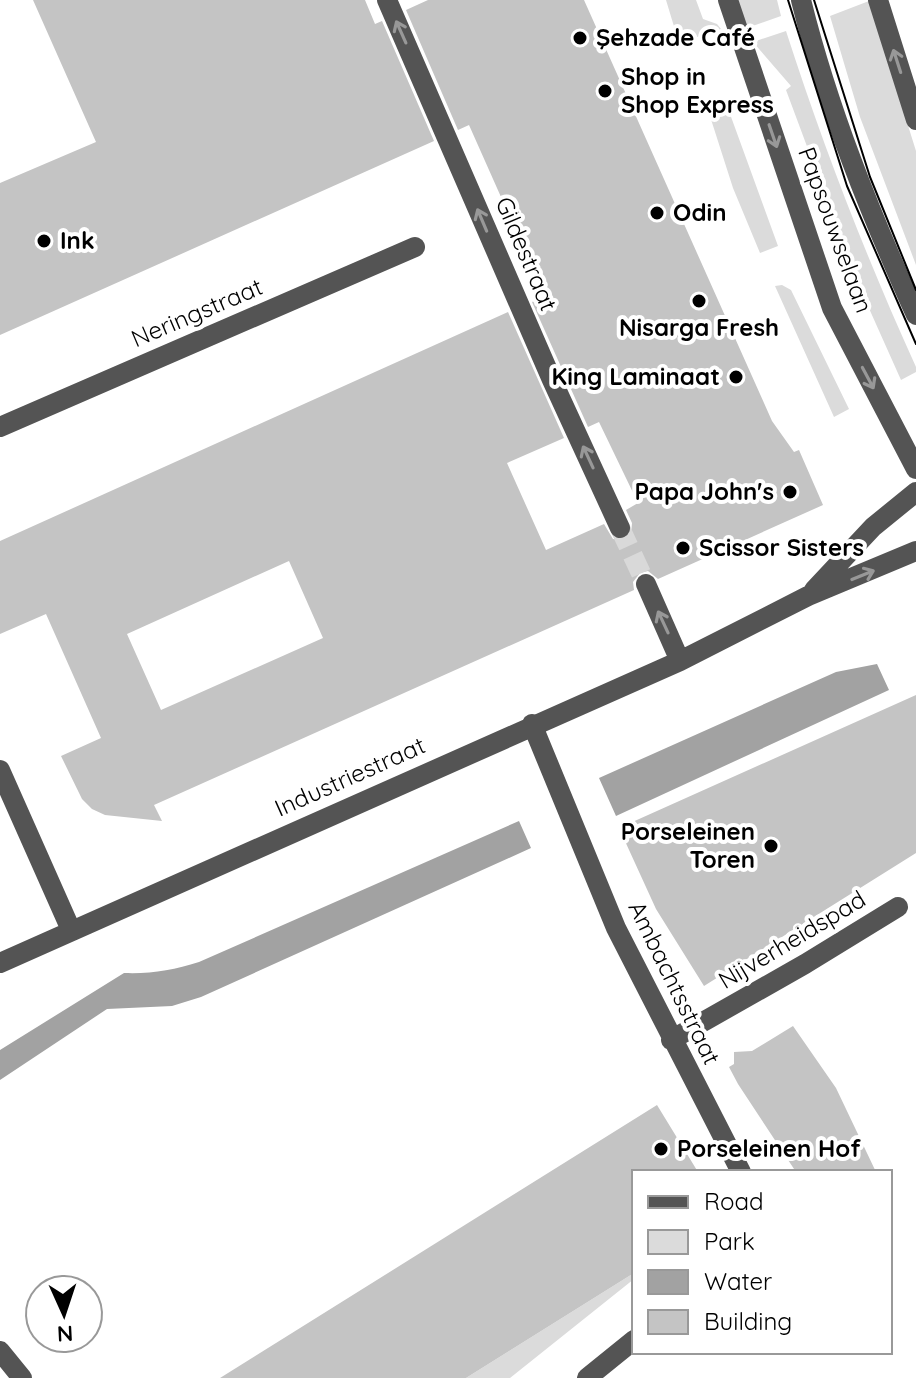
<svg xmlns="http://www.w3.org/2000/svg" width="916" height="1378" font-family="Quicksand,sans-serif">
<style>
.green{fill:#dbdbdb}
.water{fill:#a2a2a2}
.building{fill:#c4c4c4;fill-rule:evenodd}
.lines{fill:none;stroke-linecap:round;stroke-linejoin:round}
.minor-tunnel{stroke:#d9d9d9;stroke-width:20;stroke-dasharray:20 10;stroke-linecap:butt}
.minor{stroke:#545454;stroke-width:20}
.tram{stroke:#000;stroke-width:2}
.oneway{stroke:#989898}
.poi-dot{fill:#000;stroke:#fff;stroke-width:3}
.labels{text-anchor:middle;stroke-width:8;stroke-linejoin:round;paint-order:stroke}
.poi-label{font-size:24px;font-weight:bold;fill:#000;stroke:#fff;text-anchor:start}
.street-label{font-size:24px;fill:#000;stroke:#fff}
</style>
<rect width="100%" height="100%" fill="#fff"/>
<path class="green" d="M666,0H696L703,19L717,24L721,29L679,43Z
M736,0H777L781,16L744,29Z
M869,1L916,151V265L860,117L830,16Z
M786,31C823,146 866,257 916,367V372L901,380L859,286L786,90L791,86L753,42Z
M726,103L778,246L760,253L733,188L708,110Z
M782,285L791,290L849,409L834,417L775,286Z
M634,1273V1279L510,1378H466Z"/>
<path class="water" d="M877,664L889,690L616,816L599,778L836,672Z
M519,821L531,848L201,997L172,1006L107,1009L0,1080V1050L124,973C151,974 174,970 199,962Z"/>
<path class="building" d="M33,0H365L375,24L382,21L434,141L0,335V183L96,142Z
M428,0H584L772,421L794,452L799,450L823,505L658,579L648,571L640,573L633,582L634,590L154,805L162,821L105,815L92,809L82,799L61,756L101,738L46,614L0,634V541L508,312L564,438L507,463L546,550L604,524L613,539L625,540L631,535L632,523L626,510L638,503L599,422L588,427L532,302L545,296L469,125L458,130L406,10ZM289,561L323,638L161,710L127,634Z
M916,695V853L704,986L656,909L619,828Z
M793,1026L836,1088L876,1172H796L738,1084L729,1067L734,1064V1052L752,1051Z
M657,1105L698,1172H634V1273L466,1378H220Z"/>
<g class="lines">
<path class="minor-tunnel" d="M620,528L646,584"/>
<path class="minor" d="M387,0L552,380L620,528
M728,0L832,308L916,469
M801,0C828,109 870,213 916,315
M878,0L916,120
M0,427L415,247
M646,584L680,661
M814,590L873,527L916,492
M532,724L616,928L741,1172
M0,770L71,930
M0,963L680,661L808,596L916,551
M671,1040L805,964L898,907
M0,1351L22,1378
M587,1378L634,1340"/>
<path class="tram" d="M788,0L847,186L916,344
M814,0L870,177L916,290"/>
</g>
<defs><path id="oneway-shaft" d="M-6 0H5M1.5-3L5.5 0L1.5 3" fill="none" stroke-width="1.6" stroke-linecap="round" stroke-linejoin="round" transform="scale(2)"/></defs>
<g class="oneway">
<use href="#oneway-shaft" transform="translate(401 32) rotate(-114)"/>
<use href="#oneway-shaft" transform="translate(897 61) rotate(-108)"/>
<use href="#oneway-shaft" transform="translate(773 136) rotate(71)"/>
<use href="#oneway-shaft" transform="translate(482 220) rotate(-113)"/>
<use href="#oneway-shaft" transform="translate(868 378) rotate(62)"/>
<use href="#oneway-shaft" transform="translate(588 457) rotate(-115)"/>
<use href="#oneway-shaft" transform="translate(863 575) rotate(-22)"/>
<use href="#oneway-shaft" transform="translate(663 622) rotate(-115)"/>
</g>
<g class="poi-dot">
<circle cx="580" cy="38" r="8"/>
<circle cx="605" cy="91" r="8"/>
<circle cx="657" cy="213" r="8"/>
<circle cx="44" cy="241" r="8"/>
<circle cx="699" cy="301" r="8"/>
<circle cx="736" cy="377" r="8"/>
<circle cx="790" cy="492" r="8"/>
<circle cx="683" cy="548" r="8"/>
<circle cx="771" cy="846" r="8"/>
<circle cx="661" cy="1149" r="8"/>
</g>
<g class="labels">
<g class="poi-label">
<text x="596" y="46">Şehzade Café</text>
<text x="621" y="85">Shop in<tspan x="621" dy="28">Shop Express</tspan></text>
<text x="673" y="221">Odin</text>
<text x="60" y="249">Ink</text>
<text x="699" y="336" text-anchor="middle">Nisarga Fresh</text>
<text x="720" y="385" text-anchor="end">King Laminaat</text>
<text x="774" y="500" text-anchor="end">Papa John's</text>
<text x="699" y="556">Scissor Sisters</text>
<text x="755" y="840" text-anchor="end">Porseleinen<tspan x="755" dy="28">Toren</tspan></text>
<text x="677" y="1157">Porseleinen Hof</text>
</g>
<g class="street-label">
<text transform="translate(835 230) rotate(70)" y="8">Papsouwselaan</text>
<text transform="translate(526 254) rotate(67)" y="8">Gildestraat</text>
<text transform="translate(197 313) rotate(-23)" y="8">Neringstraat</text>
<text transform="translate(350 777) rotate(-24)" y="8">Industriestraat</text>
<text transform="translate(792 940) rotate(-31)" y="8">Nijverheidspad</text>
<text transform="translate(674 983) rotate(64)" y="8">Ambachtsstraat</text>
</g>
</g>
<rect x="632" y="1170" width="260" height="184" fill="#ffffff" stroke="#999999" stroke-width="2"/>
<rect x="648" y="1196" width="40" height="12" fill="#545454" stroke="#999999" stroke-width="2"/>
<text x="704" y="1210" font-size="24" fill="#000000">Road</text>
<rect x="648" y="1230" width="40" height="24" fill="#dbdbdb" stroke="#999999" stroke-width="2"/>
<text x="704" y="1250" font-size="24" fill="#000000">Park</text>
<rect x="648" y="1270" width="40" height="24" fill="#a2a2a2" stroke="#999999" stroke-width="2"/>
<text x="704" y="1290" font-size="24" fill="#000000">Water</text>
<rect x="648" y="1310" width="40" height="24" fill="#c4c4c4" stroke="#999999" stroke-width="2"/>
<text x="704" y="1330" font-size="24" fill="#000000">Building</text>
<g transform="translate(64 1314) rotate(177)"><circle r="38" fill="#ffffff" stroke="#999999" stroke-width="2"/>
<path d="M0-6L14 30L0 20L-14 30Z" fill="#000000"/>
<text y="-12" font-size="22" font-weight="bold" text-anchor="middle" fill="#000000">N</text>
</g>
</svg>
